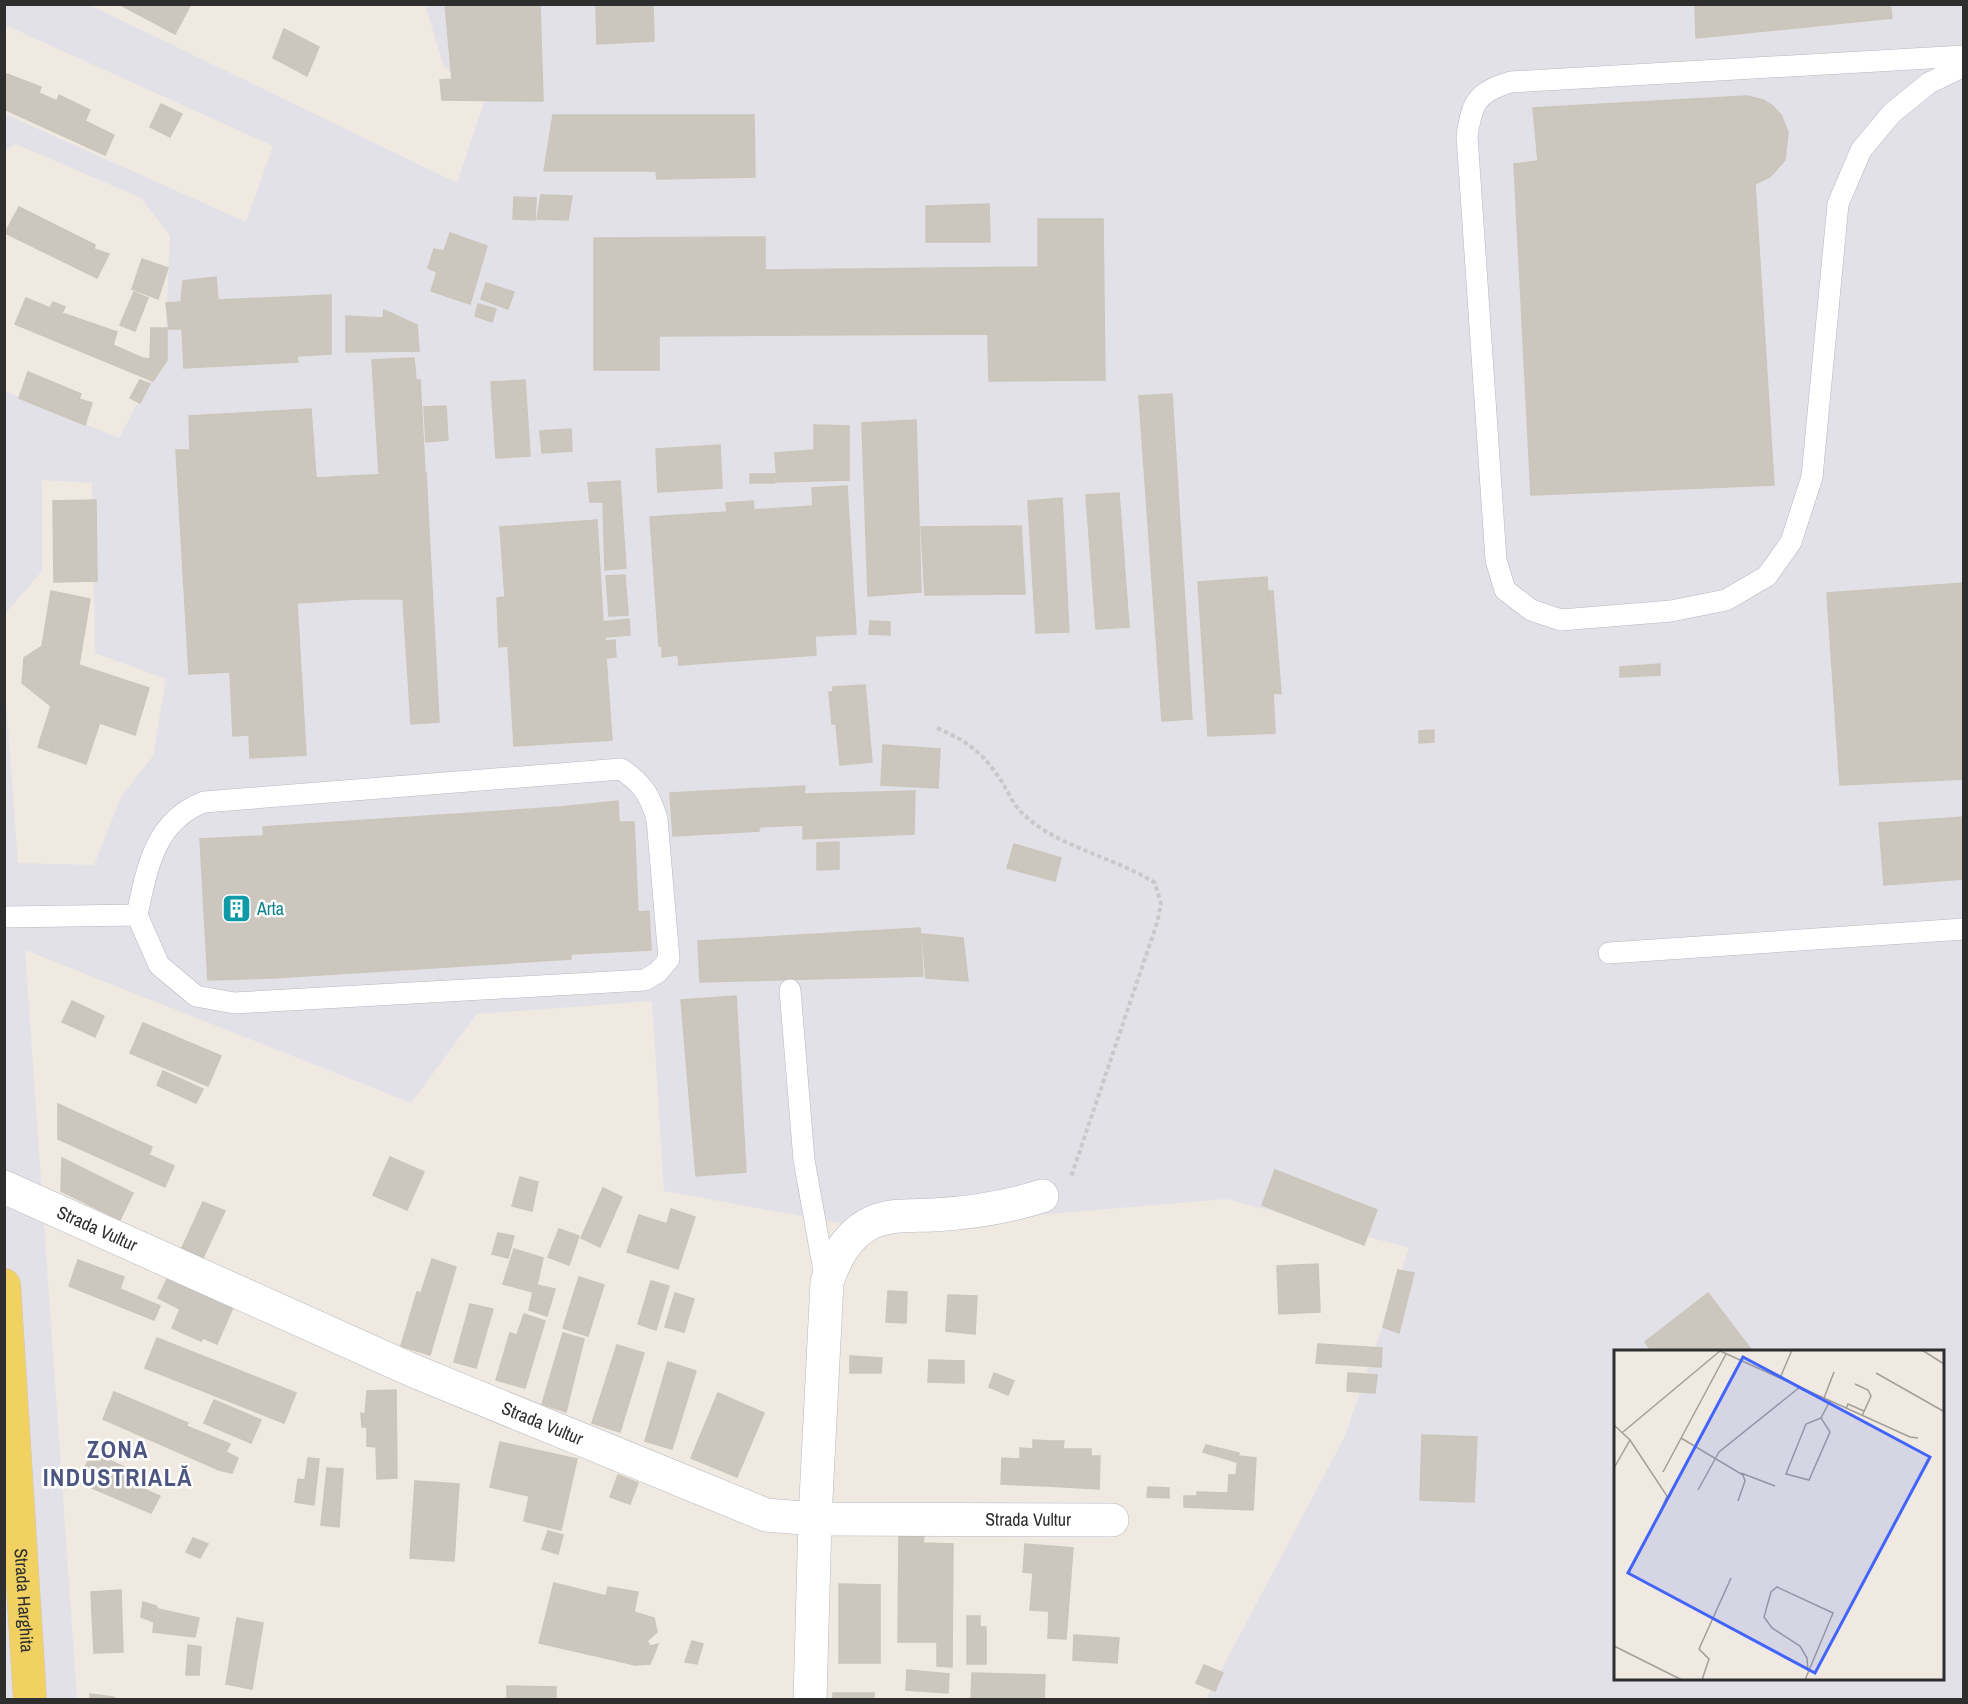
<svg xmlns="http://www.w3.org/2000/svg" width="1968" height="1704" font-family="'Archivo Narrow',sans-serif">
<style>
.industrial{fill:#e3e1e8;fill-rule:evenodd}
.building{fill:#cbc7bf;stroke:#cbc5ba;stroke-width:1.5}
.lines{fill:none;stroke-linecap:round;stroke-linejoin:round}
.lane-casing{stroke:#b4b7c1;stroke-width:22}
.street-casing{stroke:#b4b7c1;stroke-width:34}
.primary-casing{stroke:#c9c9c9;stroke-width:34}
.path{stroke:#c9c9c9;stroke-width:4;stroke-dasharray:4.5 3;stroke-linecap:butt}
.lane{stroke:#fff;stroke-width:21}
.street{stroke:#fff;stroke-width:33}
.primary{stroke:#f2d163;stroke-width:33}
.labels{text-anchor:middle;stroke-width:5;stroke-linejoin:round;paint-order:stroke}
.culture-label{font-size:18px;fill:#0d838f;stroke:#fff;text-anchor:start}
.street-label{font-size:18px;fill:#2e2e2e;stroke:#fff}
.district-label{font-size:24px;font-weight:bold;letter-spacing:1.5px;fill:#4d5680;stroke:#fff}
.inset-road{fill:none;stroke:#a29e99;stroke-width:1.5}
.view{fill:#4264fb;fill-opacity:0.15;stroke:#4264fb;stroke-width:3}
.inset-edge{fill:none;stroke:#2e2e2e;stroke-width:3}
</style>
<rect width="100%" height="100%" fill="#efe9e1"/>
<path class="industrial" d="M5,5H90L457,183L485,99L444,67L425,5H1963V1699H1206L1345,1436L1409,1248L1226,1199L872,1229L664,1191L652,1001L477,1014L411,1103L25,950L77,1699H5V686L18,863L94,865L121,797L153,756L166,679L95,653L92,483L42,480V571L5,614L4,377L5,391L119,438L165,351L170,236L141,198L16,144L5,151V114L246,222L273,146L5,25ZM1616,1352H1942V1678H1616Z"/>
<path class="building" d="M119,4H191L175,34Z
M445,4H540L543,101L442,100L440,80L452,79Z
M596,4H653L654,41L597,44Z
M1715,4H1890L1892,18L1696,38L1695,7Z
M284,29L319,47L307,76L273,58Z
M4,73L41,87L39,93L57,101L59,95L90,110L85,121L114,135L105,155L4,109Z
M1747,96L1763,100L1773,106L1781,115L1788,132L1785,160L1770,177L1755,184L1774,485L1531,495L1514,164L1538,161L1533,108Z
M161,104L182,114L170,137L150,127Z
M553,115H754L755,177L657,179L656,171H544Z
M541,195L572,196L568,220L537,219Z
M514,197L536,198L535,220L513,219Z
M989,204L990,242H926V206Z
M19,207L95,245L94,249L109,254L97,278L5,233Z
M1038,219H1103L1105,380L989,381L988,334L659,336V370H594V238L765,237V270L1038,267Z
M450,233L487,246L470,304L431,291L437,272L428,268L434,249L444,251Z
M142,259L168,268L158,299L132,289Z
M216,277L218,300L331,295V354L297,356L298,362L184,368L182,329H169L166,303L181,302L183,281Z
M486,283L514,292L508,309L481,299Z
M134,292L148,298L135,331L120,325Z
M26,298L50,308L53,302L65,307L62,313L117,332L113,345L142,358L150,359L151,328H167V360L153,381L15,324Z
M478,304L496,309L492,322L475,316Z
M384,310L417,325L419,351L346,352V316L383,318Z
M414,358L416,380H420L425,472L379,473L372,360Z
M28,372L81,394L79,399L92,403L85,425L19,398Z
M140,380L150,384L140,403L130,398Z
M525,380L530,456L496,458L491,382Z
M1172,394L1192,719L1162,721L1139,396Z
M446,406L448,440L426,442L424,407Z
M311,409L316,478L349,476L357,599L297,603L306,755L250,758L249,735L233,736L230,672L189,674L176,450H190L189,416Z
M916,420L921,592L868,596L862,423Z
M814,425L849,426V480L777,482L775,453L814,450Z
M571,429L572,451L542,453L540,431Z
M720,445L722,488L658,492L656,449Z
M426,473L439,722L411,724L403,599H357L349,476Z
M750,474H775V483H750Z
M620,481L626,568L605,570L603,502H590L588,483Z
M847,486L856,634L815,636L816,655L679,665L678,655L662,657V646H659L650,517L727,512L726,503L753,501L754,510L813,506L812,488Z
M1119,493L1129,627L1096,629L1086,495Z
M1062,498L1069,632L1036,633L1028,501Z
M96,500L97,581L54,582L53,501Z
M597,520L603,622L629,619L630,635L605,637V641L615,640L616,657L606,658L612,740L514,746L508,646L499,647L497,598L505,597L500,527Z
M1021,526L1025,594L925,595L921,527Z
M625,575L628,615L609,616L606,576Z
M1267,577L1275,733L1208,736L1198,582Z
M1964,583V779L1840,785L1827,593Z
M51,591L90,599L79,665L149,688L135,735L51,706L22,683L24,658L42,646Z
M1267,591H1273L1281,694L1274,693Z
M870,621L890,622V635L869,634Z
M1660,664V675L1620,677V667Z
M865,685L872,762L840,765L836,724H832L829,692H833V687Z
M51,706L100,722L86,764L38,747Z
M1434,730V742L1419,743V731Z
M883,745L940,749L938,788L881,785Z
M805,786L804,794L915,791L914,834L803,839V825L759,827V831L673,836L670,793Z
M618,801L619,822H634L638,912L649,911L651,950L571,954L561,807Z
M561,807L571,959L273,978L263,827Z
M1964,817V879L1884,885L1879,823Z
M263,836L273,978L208,980L200,839Z
M839,842V869L817,870V843Z
M1014,844L1061,858L1055,881L1007,868Z
M920,928L923,976L700,982L698,941Z
M922,934L963,938L968,981L926,978Z
M736,996L746,1172L696,1176L681,1000Z
M72,1001L104,1016L95,1037L62,1022Z
M143,1023L221,1056L208,1086L130,1053Z
M163,1071L203,1089L196,1103L157,1085Z
M58,1104L152,1147L149,1155L174,1166L165,1187L58,1139Z
M390,1157L424,1172L407,1210L373,1195Z
M62,1158L133,1193L120,1220L61,1191Z
M1275,1170L1377,1210L1364,1245L1262,1205Z
M520,1177L538,1182L532,1211L512,1206Z
M603,1188L622,1197L600,1247L581,1238Z
M203,1202L225,1211L202,1260L181,1250Z
M671,1209L695,1217L678,1269L627,1252L639,1215L667,1224Z
M559,1229L579,1236L569,1265L548,1257Z
M498,1233L514,1236L508,1258L492,1254Z
M514,1249L543,1258L537,1285L555,1289L547,1316L529,1310L533,1292L503,1284Z
M432,1259L456,1267L430,1355L401,1346L417,1292L421,1293Z
M78,1260L124,1277L120,1289L160,1306L154,1320L69,1286Z
M1318,1264L1320,1312L1279,1314L1277,1266Z
M1398,1270L1414,1273L1399,1333L1383,1327Z
M170,1273L234,1305L217,1344L203,1338L201,1341L172,1328L180,1309L158,1298Z
M579,1277L604,1285L588,1336L563,1328Z
M651,1281L669,1286L656,1330L638,1324Z
M888,1291L907,1292L906,1323L886,1322Z
M675,1293L694,1299L684,1332L665,1327Z
M1708,1293L1753,1352H1652L1645,1342Z
M948,1295L977,1296L975,1334L946,1331Z
M470,1304L493,1309L476,1368L454,1362Z
M524,1314L545,1321L525,1388L496,1380L510,1333L517,1335Z
M563,1333L584,1339L566,1412L542,1404Z
M157,1338L296,1393L284,1423L145,1368Z
M1318,1344L1382,1348L1381,1367L1316,1363Z
M617,1345L644,1353L620,1432L592,1423Z
M850,1356L882,1358L881,1373H850Z
M929,1360L964,1361V1383L928,1382Z
M668,1362L696,1371L672,1449L645,1441Z
M994,1373L1014,1381L1008,1395L989,1387Z
M1348,1373L1377,1375L1375,1393L1347,1391Z
M396,1390L397,1478L377,1479L376,1447L367,1446V1427H362L361,1413L365,1414L367,1391Z
M114,1392L188,1423L186,1426L230,1444L226,1452L238,1458L232,1473L219,1470L103,1419Z
M718,1393L764,1413L737,1477L691,1458Z
M214,1400L261,1420L251,1443L204,1423Z
M1422,1435L1477,1437L1474,1502L1420,1500Z
M1033,1440L1050,1441L1049,1486L1001,1484L1002,1458L1020,1459V1448L1033,1449Z
M1050,1441H1064L1063,1449H1091V1456H1100L1099,1489L1049,1486Z
M500,1442L577,1459L561,1530L524,1521L529,1496L490,1487Z
M1206,1445L1239,1453L1237,1462L1203,1452Z
M92,1453L141,1474L135,1485L160,1496L151,1513L78,1482Z
M1238,1456L1256,1458L1253,1510L1184,1507V1496H1197V1492L1228,1493L1229,1475H1236Z
M308,1458L319,1459L314,1505L295,1502L298,1479L305,1480Z
M327,1468L343,1469L339,1527L321,1525Z
M618,1475L638,1483L630,1504L610,1497Z
M415,1481L459,1484L454,1561L410,1558Z
M1148,1487L1169,1488V1498L1147,1497Z
M548,1531L563,1535L558,1554L542,1549Z
M899,1536H924L923,1543L953,1544L952,1667L937,1666V1642H898Z
M193,1538L208,1544L200,1558L186,1552Z
M1025,1544L1073,1548L1066,1639L1048,1638L1049,1611L1030,1610L1033,1573L1023,1572Z
M554,1583L606,1596L592,1655L539,1643Z
M839,1584L880,1585V1663H839Z
M608,1587L638,1592L634,1612L654,1618L657,1632L647,1641L650,1646L658,1644L650,1664L635,1665L592,1655Z
M121,1590L123,1652L94,1653L91,1592Z
M143,1602L156,1606L158,1609L199,1618L195,1637L153,1632L154,1622L141,1617Z
M967,1616H980V1627H986V1664H967Z
M237,1618L263,1623L252,1689L226,1684Z
M1074,1635L1119,1638L1117,1663L1073,1660Z
M692,1641L703,1644L697,1664L685,1662Z
M188,1645L201,1647L199,1675H186Z
M1204,1665L1223,1673L1215,1691L1196,1683Z
M907,1670L949,1674L948,1693L906,1690Z
M972,1673L1045,1675L1044,1700H971Z
M507,1686L556,1687V1700H507Z
M833,1693H874V1700H833Z
M90,1694L113,1697L119,1700H90Z"/>
<g class="lines">
<defs>
<path id="lane" d="M1964,56L1511,82C1477,92 1472,102 1467,136L1496,560L1505,590L1531,610L1561,620L1671,611L1726,600L1767,576L1791,542L1812,477L1838,204L1861,150L1892,113L1929,83L1964,66
M4,917L137,915C147,869 154,821 204,802L621,769C642,783 650,795 657,819L669,959L658,972L645,980L234,1003L196,996L159,965L137,915
M1609,953L1964,929
M790,990L804,1160L826,1282"/>
<g id="street">
<path id="s1" d="M4,1187L414,1371L766,1515L815,1519L1112,1520"/>
<path d="M810,1700L815,1519L827,1282C835,1258 848,1233 873,1222C892,1214 913,1216 933,1215C970,1213 1007,1207 1042,1196"/>
</g>
<g id="primary">
<path id="s2" d="M4,1285L30,1700"/>
</g>
</defs>
<use href="#lane" class="lane-casing"/>
<use href="#street" class="street-casing"/>
<use href="#primary" class="primary-casing"/>
<path class="path" d="M937,728C969,742 983,753 1002,782C1008,792 1014,805 1022,813C1058,848 1113,856 1155,883L1161,904L1157,923L1071,1177"/>
<use href="#lane" class="lane"/>
<use href="#street" class="street"/>
<use href="#primary" class="primary"/>
</g>
<defs>
<symbol id="building-square" viewBox="-11 -11 22 22"><rect x="-9" y="-9" width="18" height="18" rx="4" fill="#0f9aa8" stroke="#fff"/><path d="M-4-6H4V6H1V3H-1V6H-4ZM-2.5-4.3h1.7v1.8h-1.7ZM.8-4.3h1.7v1.8H.8ZM-2.5-1h1.7V.8h-1.7ZM.8-1h1.7V.8H.8Z" fill="#fff"/></symbol>
</defs>
<g fill-rule="evenodd">
<use href="#building-square" x="220" y="892" width="33" height="33"/>
</g>
<g class="labels">
<g class="culture-label">
<text x="257" y="915">Arta</text>
</g>
<g class="street-label">
<text dy="6" stroke="none"><textPath href="#s1" startOffset="102">Strada Vultur</textPath></text>
<text dy="6" stroke="none"><textPath href="#s1" startOffset="588">Strada Vultur</textPath></text>
<text dy="6" stroke="none"><textPath href="#s1" startOffset="1092">Strada Vultur</textPath></text>
<text dy="6" stroke="none"><textPath href="#s2" startOffset="316">Strada Harghita</textPath></text>
</g>
<g class="district-label">
<text x="118" y="1458">ZONA<tspan x="118" dy="28">INDUSTRIALĂ</tspan></text>
</g>
</g>
<g transform="translate(1614 1350)">
<rect width="330" height="330" fill="#efe9e1"/>
<path class="inset-road" d="M104,0L296,87L304,88M308,0L330,14M262,23L329,61M166,28L178,0M241,34L254,40L257,46L248,66M210,48L220,22M232,59L234,54L250,61M207,68L192,74L172,124L195,130L216,82L207,68L216,51M0,75L16,90L53,146L47,160M9,82L106,1M67,88L129,125L131,131L124,151M0,118L16,90M49,122L112,4M127,123L161,136M84,140L105,102L186,37M0,296L68,330M88,330L95,309L85,299L117,228M191,330L219,263L163,237L157,242L150,267L158,278L186,296L193,308L194,321"/>
<path class="view" d="M129,7L316,107L201,323L14,223Z"/>
<rect width="330" height="330" class="inset-edge"/>
</g>
<rect width="1968" height="1704" fill="none" stroke="#2e2e2e" stroke-width="12"/>
</svg>
